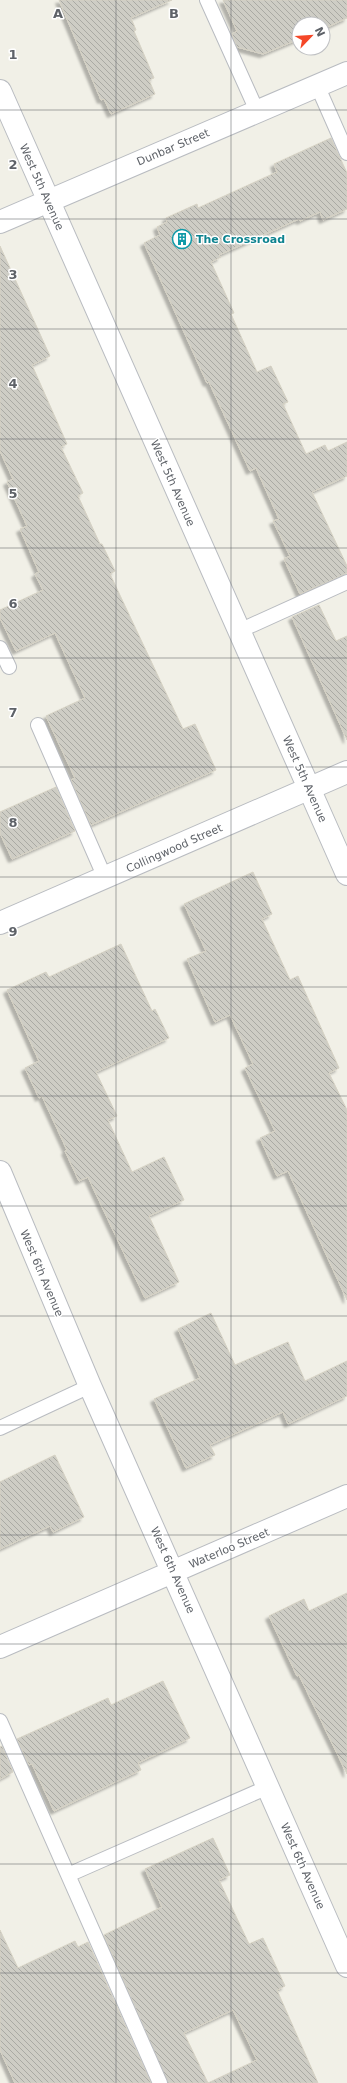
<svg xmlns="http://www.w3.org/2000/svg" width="347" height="2083" font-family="'DejaVu Sans',sans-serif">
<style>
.building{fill:url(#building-back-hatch);stroke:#d6d2c4;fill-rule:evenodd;filter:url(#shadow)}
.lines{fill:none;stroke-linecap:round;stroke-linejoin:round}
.lane-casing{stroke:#b9bcc1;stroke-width:16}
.street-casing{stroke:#b9bcc1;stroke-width:24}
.lane{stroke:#fff;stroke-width:14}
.street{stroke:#fff;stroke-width:22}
.grid{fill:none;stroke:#5e6268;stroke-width:1;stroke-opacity:0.55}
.labels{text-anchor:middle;stroke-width:3;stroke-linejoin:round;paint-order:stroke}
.street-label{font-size:11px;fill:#5e6268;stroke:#fff}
.culture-label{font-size:11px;font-weight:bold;fill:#0d838f;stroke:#fff;text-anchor:start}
.grid-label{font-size:13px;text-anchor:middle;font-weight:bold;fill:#5e6268;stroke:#fff;stroke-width:3;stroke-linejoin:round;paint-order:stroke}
</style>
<defs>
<pattern id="building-back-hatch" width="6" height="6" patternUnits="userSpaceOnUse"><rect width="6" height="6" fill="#cecdc5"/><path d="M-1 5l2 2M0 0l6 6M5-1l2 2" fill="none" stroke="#aaaaa4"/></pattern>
<filter id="shadow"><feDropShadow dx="-3.5" dy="3.5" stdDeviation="1" flood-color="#0004"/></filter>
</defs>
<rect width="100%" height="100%" fill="#f1f0e7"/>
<path class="building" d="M59,0H172L131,18L136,30L134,31L154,78L149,80L155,94L111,114L104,99L101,100Z
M223,0H347V18L323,29V24H299V39L263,54L237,47L232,34L237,31Z
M331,138L347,173V209L323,220L320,212L300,221L299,219L219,255L221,257L211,262L234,313L231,314L257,372L271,366L288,402L283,404L306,454L325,445L328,451L347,442V476L312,492L347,566V573L300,594L284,559L290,556L273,521L279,519L256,468L250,471L209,382L207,383L144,243L160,235L157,227L167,222L166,218L197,204L198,208L277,172L274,164Z
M0,246L50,356L32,365L67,444L61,447L83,493L78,496L100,544H102L115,571L110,574L183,729L195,724L216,770L91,825L71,780L75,778L46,716L85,698L55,633L16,651L0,618V610L43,590L35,574L39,572L20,529L27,526L7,482L13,479L0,451Z
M319,605L336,641L347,636V740L292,617Z
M56,787L75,831L12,859L0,833V812Z
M253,872L272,914L262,919L290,980L298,976L339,1068L329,1073L347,1110V1300L288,1171L277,1176L260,1138L275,1131L245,1068L253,1064L230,1015L215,1022L187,959L206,951L184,904Z
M121,944L152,1011L155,1009L169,1038L96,1072L117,1116L108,1120L132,1172L164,1157L184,1200L149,1216L179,1282L145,1298L88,1177L79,1181L65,1151L67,1150L42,1096L39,1098L25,1068L39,1061L7,990L46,972L49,977Z
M211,1313L235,1365L288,1342L305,1381L347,1361V1396L288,1424L283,1412L210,1445L215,1455L186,1468L154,1399L200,1378L178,1329Z
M55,1455L84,1517L53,1532L50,1526L0,1549V1482Z
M347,1593V1774L299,1675L297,1676L269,1616L304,1599L309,1611Z
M163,1681L190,1738L138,1763L141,1770L54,1811L32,1764L29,1765L17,1739L108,1698L111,1705Z
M2,1746L13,1772L0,1779V1747Z
M213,1838L230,1875L219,1880L249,1944L263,1938L285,1986L277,1990L318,2083H168L104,1935L162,1907L145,1869ZM233,2010L257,2060L208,2083L184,2033Z
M0,1930L18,1968L75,1941L78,1947L88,1942L151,2083H15L0,2050Z"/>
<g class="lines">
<defs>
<path id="lane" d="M207,0L257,111
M317,85L347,153
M239,631L347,582
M0,648L9,667
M38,725L105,878
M0,1428L90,1386
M0,1721L160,2083
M68,1875L268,1787"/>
<path id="street" d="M0,91L347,874
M0,222L347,73
M0,923L347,772
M0,1172L90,1386L347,1966
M0,1647L347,1496"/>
</defs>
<use href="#lane" class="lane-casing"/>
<use href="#street" class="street-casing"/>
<use href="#lane" class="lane"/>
<use href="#street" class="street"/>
</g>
<path class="grid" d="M116,0V2083M231,0V2083M0,110H347M0,219H347M0,329H347M0,439H347M0,548H347M0,658H347M0,767H347M0,877H347M0,987H347M0,1096H347M0,1206H347M0,1316H347M0,1425H347M0,1535H347M0,1644H347M0,1754H347M0,1864H347M0,1973H347"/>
<defs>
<symbol id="building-ring" viewBox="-11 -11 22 22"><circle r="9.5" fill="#fff" stroke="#0f9aa8" stroke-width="1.5"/><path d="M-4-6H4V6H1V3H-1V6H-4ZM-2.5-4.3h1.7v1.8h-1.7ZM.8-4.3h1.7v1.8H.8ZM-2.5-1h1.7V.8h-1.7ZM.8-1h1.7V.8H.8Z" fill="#0f9aa8"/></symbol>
</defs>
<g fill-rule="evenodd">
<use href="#building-ring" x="171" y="228" width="22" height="22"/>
</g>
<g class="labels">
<g class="street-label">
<text transform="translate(173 147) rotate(-23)" y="4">Dunbar Street</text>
<text transform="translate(42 187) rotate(66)" y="4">West 5th Avenue</text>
<text transform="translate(173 483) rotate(66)" y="4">West 5th Avenue</text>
<text transform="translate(305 779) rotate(66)" y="4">West 5th Avenue</text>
<text transform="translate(174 848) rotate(-24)" y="4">Collingwood Street</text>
<text transform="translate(42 1273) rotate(67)" y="4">West 6th Avenue</text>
<text transform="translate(229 1548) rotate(-23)" y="4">Waterloo Street</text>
<text transform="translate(173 1570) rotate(66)" y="4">West 6th Avenue</text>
<text transform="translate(303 1866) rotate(66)" y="4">West 6th Avenue</text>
</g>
<g class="culture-label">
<text x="196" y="243">The Crossroad</text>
</g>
</g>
<g class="grid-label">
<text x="58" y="18">A</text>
<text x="174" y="18">B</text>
<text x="13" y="59">1</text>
<text x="13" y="169">2</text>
<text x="13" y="279">3</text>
<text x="13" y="388">4</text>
<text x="13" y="498">5</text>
<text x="13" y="608">6</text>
<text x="13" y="717">7</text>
<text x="13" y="827">8</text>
<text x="13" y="936">9</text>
</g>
<g transform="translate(311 36) rotate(65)"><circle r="19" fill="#ffffff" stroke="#bfc0c3"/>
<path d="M0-3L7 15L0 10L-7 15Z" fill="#f54728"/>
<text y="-6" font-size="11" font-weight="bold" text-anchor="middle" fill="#5e6268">N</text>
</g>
</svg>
